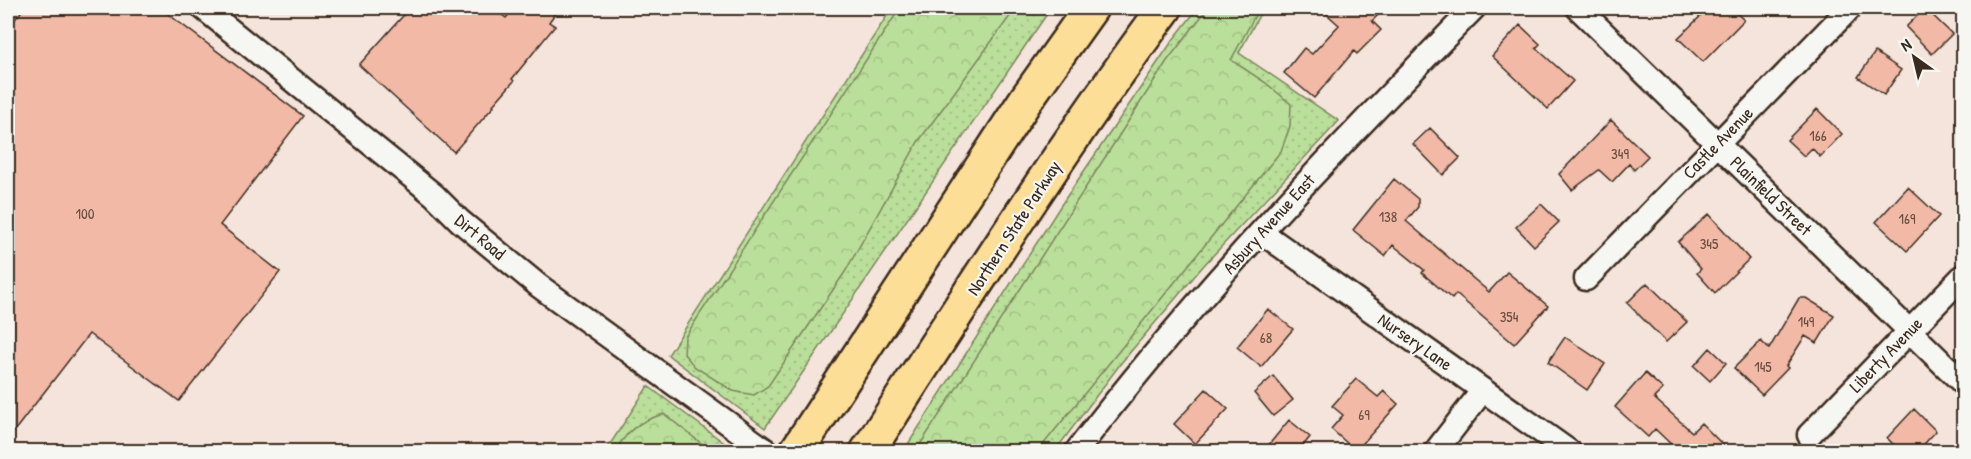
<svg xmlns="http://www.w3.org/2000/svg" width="1971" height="459" font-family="'Patrick Hand',sans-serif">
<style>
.grass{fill:url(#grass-dots);stroke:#7a845c;stroke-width:1.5}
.forest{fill:url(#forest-crowns);stroke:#7a845c;stroke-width:1.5}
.building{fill:#f1b9a6;stroke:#3b2a1e;stroke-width:1.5}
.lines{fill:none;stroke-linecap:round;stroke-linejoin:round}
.minor-casing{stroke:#3b2a1e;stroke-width:27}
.motorway-casing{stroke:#3b2a1e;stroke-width:38}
.minor{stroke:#f6f6f2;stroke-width:22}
.motorway{stroke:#fdde96;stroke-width:33}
.labels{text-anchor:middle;stroke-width:4.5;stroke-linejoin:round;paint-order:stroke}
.number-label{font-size:15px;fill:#684e40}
.street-label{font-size:18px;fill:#3b2a1e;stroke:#f6f6f2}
</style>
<defs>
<pattern id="grass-dots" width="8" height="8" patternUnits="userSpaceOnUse" patternTransform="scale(1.5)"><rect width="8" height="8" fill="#badf9a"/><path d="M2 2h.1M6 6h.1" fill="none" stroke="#a1c084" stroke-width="1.8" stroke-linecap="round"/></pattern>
<pattern id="forest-crowns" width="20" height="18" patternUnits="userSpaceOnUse" patternTransform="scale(1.5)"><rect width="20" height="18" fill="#badf9a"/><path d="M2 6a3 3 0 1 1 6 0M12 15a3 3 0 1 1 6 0" fill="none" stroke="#a1c084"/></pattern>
</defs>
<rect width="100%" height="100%" fill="#f4e4db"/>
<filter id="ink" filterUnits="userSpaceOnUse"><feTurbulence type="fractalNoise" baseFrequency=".0167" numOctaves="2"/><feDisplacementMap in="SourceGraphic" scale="12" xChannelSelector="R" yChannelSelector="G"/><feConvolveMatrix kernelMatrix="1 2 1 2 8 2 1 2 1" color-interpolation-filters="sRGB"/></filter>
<g filter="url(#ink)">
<path class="grass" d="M892,8H1051L765,428L668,355Z
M1198,8H1263L1239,53L1339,121L1204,265L1121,363L1055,451L903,452L1061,205L1173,40Z
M648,386L735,451L605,452Z"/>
<path class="forest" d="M900,8H1016L918,142L845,272L768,386L754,395L733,391L695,367L684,354L685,337Z
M1208,8H1259L1231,60L1266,83L1291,104L1290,126L1281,151L1038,451H916L1167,61Z
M664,414L711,451H615C629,429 639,421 664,414Z"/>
<path class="building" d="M24,8H160L303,116L220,225L280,272L179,401L89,334L8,439V28Z
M410,8H493L506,18L514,8H559L549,22L555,26L512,79L514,81L493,105L494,106L454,152L359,65Z
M1320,8H1385L1372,21L1381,30L1357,54L1354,51L1314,98L1284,73L1304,48L1312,54L1339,25Z
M1709,8H1731L1744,20L1703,62L1678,38Z
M1925,8L1952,34L1932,54L1906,27Z
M1520,25L1540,44L1536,48L1573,81L1548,109L1492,56Z
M1875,52L1901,70L1884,95L1858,77Z
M1817,109L1842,134L1820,157L1812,148L1804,156L1787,140Z
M1611,120L1648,156L1634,170L1629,164L1612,182L1599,170L1572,190L1559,174Z
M1430,128L1460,158L1443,175L1413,144Z
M1394,179L1418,199V207L1406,221L1489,292L1507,272L1548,306L1514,344L1456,294L1452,299L1422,273L1424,270L1393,245L1385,256L1353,230Z
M1908,187L1939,216L1907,251L1876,222Z
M1541,204L1559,222L1534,246L1516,227Z
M1709,214L1749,259L1715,293L1697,273L1701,269L1678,242Z
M1647,283L1687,322L1666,342L1627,303Z
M1799,298H1806L1834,315L1817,343L1805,336L1786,366L1788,368L1762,395L1734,368L1761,341L1769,349Z
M1268,309L1293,329L1261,367L1237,347Z
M1565,337L1605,364L1587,390L1548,362Z
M1710,348L1726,363L1710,381L1694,366Z
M1645,373L1663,389L1654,398L1692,432L1701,423L1730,452H1673L1676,449L1655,429L1648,437L1615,407Z
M1273,376L1293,400L1273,416L1254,393Z
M1356,379L1378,397L1384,391L1398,404L1356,451L1331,429L1343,415L1332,406Z
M1206,389L1228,409L1195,444L1174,424Z
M1914,409L1936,431L1917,452H1901L1887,438Z
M1289,420L1310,437L1298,452H1263Z"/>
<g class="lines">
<defs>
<path id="minor" d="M203,8L434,195L460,221L539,286L768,452
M1578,8L1964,384
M1261,232L1570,452
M1586,279L1850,8
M1809,435L1964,275
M1076,452C1197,293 1335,150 1474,8
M1435,452L1483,390"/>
<path id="motorway" d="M796,452L1027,98L1091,8
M867,452C964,302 1059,151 1165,8"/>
</defs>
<use href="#minor" class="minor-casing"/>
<use href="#motorway" class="motorway-casing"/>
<use href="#minor" class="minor"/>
<use href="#motorway" class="motorway"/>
</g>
</g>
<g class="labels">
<g class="number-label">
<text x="1818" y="141">166</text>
<text x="1620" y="159">349</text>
<text x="85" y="219">100</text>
<text x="1388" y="222">138</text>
<text x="1907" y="224">169</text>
<text x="1709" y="249">345</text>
<text x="1509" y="322">354</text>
<text x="1806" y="327">149</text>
<text x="1266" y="343">68</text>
<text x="1763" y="372">145</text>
<text x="1364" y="420">69</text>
</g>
<g class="street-label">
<text transform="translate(1718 143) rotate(-46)" y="6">Castle Avenue</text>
<text transform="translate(1771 196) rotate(44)" y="6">Plainfield Street</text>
<text transform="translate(1269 224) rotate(-48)" y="6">Asbury Avenue East</text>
<text transform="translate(1014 228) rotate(-57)" y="6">Northern State Parkway</text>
<text transform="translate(480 237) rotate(40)" y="6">Dirt Road</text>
<text transform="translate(1415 342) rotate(35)" y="6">Nursery Lane</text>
<text transform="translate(1886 355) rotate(-46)" y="6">Liberty Avenue</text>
</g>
</g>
<rect width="1971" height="459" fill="none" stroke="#f6f6f2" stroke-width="30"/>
<rect x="15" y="15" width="1941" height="429" fill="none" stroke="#3b2a1e" stroke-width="2" filter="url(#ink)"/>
<g transform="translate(1914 57) rotate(326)" stroke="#f6f6f2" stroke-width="4.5" paint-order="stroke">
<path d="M0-4.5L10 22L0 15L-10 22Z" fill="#3b2a1e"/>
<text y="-9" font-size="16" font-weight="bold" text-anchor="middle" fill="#3b2a1e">N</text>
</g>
</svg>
